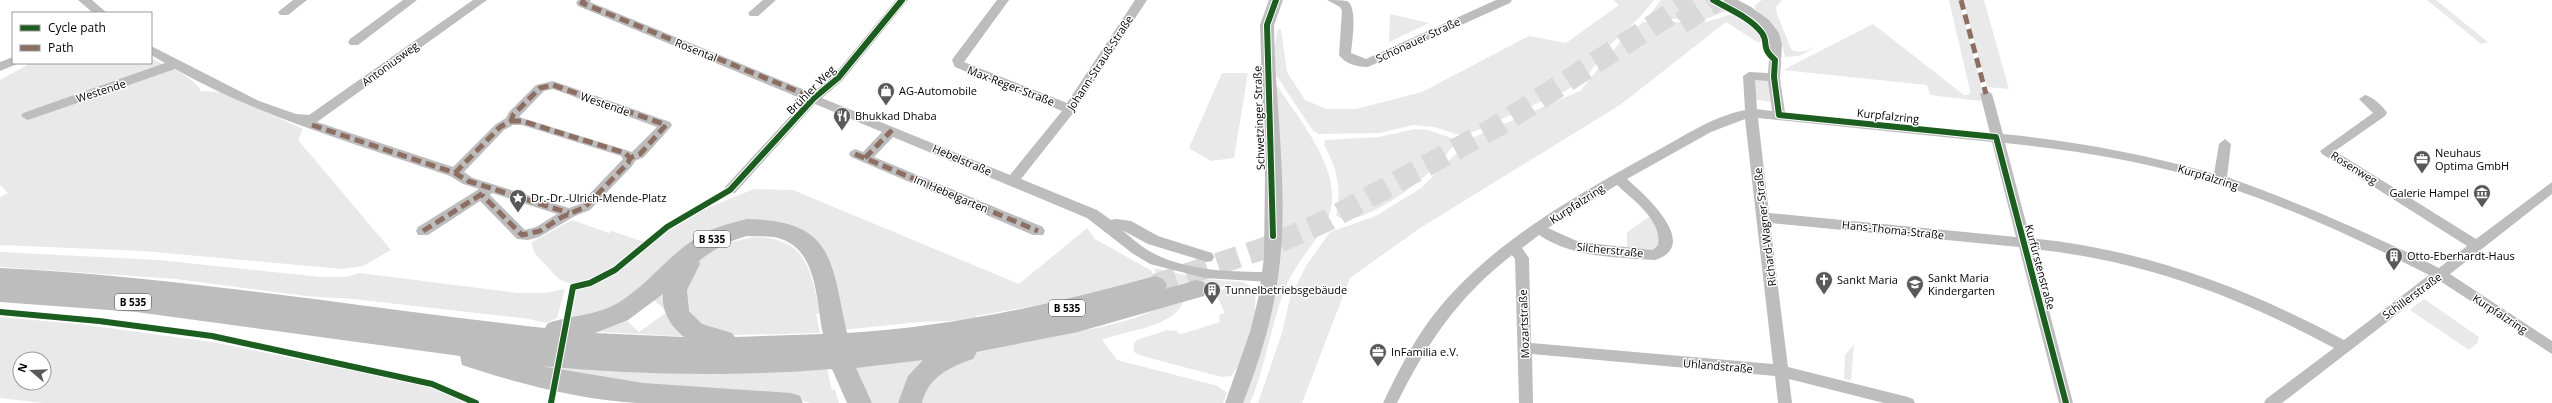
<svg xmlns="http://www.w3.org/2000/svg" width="2552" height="403" font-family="'Open Sans',sans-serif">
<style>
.green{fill:#e9e9e9;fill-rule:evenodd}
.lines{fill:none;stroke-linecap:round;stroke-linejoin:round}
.trunk-tunnel{stroke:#d9d9d9;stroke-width:22;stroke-dasharray:22 11;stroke-linecap:butt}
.minor{fill:#bdbdbd;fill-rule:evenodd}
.tertiary{fill:#bdbdbd;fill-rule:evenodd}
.trunk{fill:#bdbdbd;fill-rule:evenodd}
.quiet{stroke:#8d6e63;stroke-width:5;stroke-dasharray:10 5;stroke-linecap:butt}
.cycleway-casing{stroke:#fff;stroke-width:8}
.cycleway{stroke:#1b5e20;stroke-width:6}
.labels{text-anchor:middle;stroke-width:3;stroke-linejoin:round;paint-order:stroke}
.shield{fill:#fff;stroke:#4c4c4c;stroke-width:1}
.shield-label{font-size:10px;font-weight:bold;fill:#000}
.street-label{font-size:11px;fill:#000;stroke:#fff}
.poi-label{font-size:11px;fill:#000;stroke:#fff;text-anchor:start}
</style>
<rect width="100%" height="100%" fill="#fff"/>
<path class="green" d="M1613,0H1654L1639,18L1609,46L1587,76L1567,90L1466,135L1456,134L1434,127L1413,125L1379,133L1319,134L1313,131L1276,75L1274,49L1278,29H1281L1287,72L1305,100L1327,109H1356L1422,92L1529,36L1566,43L1619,5Z
M1661,0H1710L1727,11L1703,20L1647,18Z
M1762,0H1782L1776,7L1777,14L1791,49C1803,57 1820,44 1831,39L1799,56L1785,57L1779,33L1755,9V5Z
M1949,0H1959L1983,93L1980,101L1930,95L1927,85L1783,70L1873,24L1964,95H1969L1970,91Z
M1963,0H1984L2009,89L1987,87Z
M2427,0H2436L2488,42L2481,44Z
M1390,14L1429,23L1389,42Z
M1729,15C1740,15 1761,28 1763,40L1759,43L1726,22L1620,105L1420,228L1350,278L1302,403H1258L1282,333L1290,298L1306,266L1330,232L1376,216L1421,188L1472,138L1580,91L1621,41L1643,22H1706Z
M151,58C168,67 191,74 201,91L221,92L303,129L298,140L391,250L363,266L342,269L143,251L0,245V197L8,193L0,185V80L31,63H151Z
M1222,73H1248L1234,158L1211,161L1189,148Z
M1754,77L1769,80L1770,102L1755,99Z
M1274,86L1278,87C1300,121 1348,176 1327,220C1317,242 1298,260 1288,282C1271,320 1267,364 1250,403H1241L1272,307Z
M1415,129L1428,130L1457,140C1449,153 1437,165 1426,175C1413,188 1350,233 1336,215C1342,189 1337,168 1324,145L1325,140L1379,137Z
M754,189L793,190L1019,284L1087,228L1095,239L1152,271V277L1066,300L976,316V320L920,322L842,330L824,258L754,223L636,298L570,325L575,290L603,281L638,257L660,233L692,214Z
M1652,215L1657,223L1660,245L1653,250L1627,248V232Z
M572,220L609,233L612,231L644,242C625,260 593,293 563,281C556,278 552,272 547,266C539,258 532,254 532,242Z
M760,237C808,240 811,273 820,313L816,314L820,333L737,335L708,331L681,303C685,291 689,276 695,265C705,247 741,238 760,237Z
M0,252L159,260L321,277H346L360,273L518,293H545L565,289L557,318L546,323L529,319L353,299L306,296L176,279L0,267Z
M1154,268L1202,279L1243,282L1253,288C1262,303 1244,364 1231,376L1221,377L1139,355L1134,352V343L1137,340L1167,330L1177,331L1179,334L1185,333L1220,322L1219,315L1225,313L1215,292L1224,289V286L1204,293L1197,279L1163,289Z
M660,289L691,337L587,331ZM654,300L667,312L639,332L626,320Z
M2424,299L2479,337L2477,343L2469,350L2410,310Z
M1177,301L1178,304L1183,302C1175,327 1123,331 1102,340L1117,360L1218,386L1227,393L1223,403H915L917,391L965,355L1106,326L1135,318Z
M0,317L79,324L212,342L432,386L468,403H43L0,398ZM20,359H44V383H20Z
M1854,345L1851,381L1844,379L1845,355Z
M934,357L904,403H866L853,367Z
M517,364L827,369L832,390H835L839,403H811L800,400L670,390Z"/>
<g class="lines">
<path class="trunk-tunnel" d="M1681,23L1717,0
M1155,285L1265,248L1328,220L1496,127L1692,0"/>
<path class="minor" d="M78,0H92L107,13H93Z
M293,0H307L288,15H280L278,12Z
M403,0H417L358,45H350L348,42L350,39Z
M473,0H487L317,122L453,167L496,124L506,118L509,112L536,85L553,81L670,122L672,125L670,128L644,157L635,161L632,166L590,210L575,216L539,237L528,240L517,239L480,201L428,235H418L416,231L418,227L479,189L463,184L450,176C357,144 262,118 175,69L31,119L27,120L21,116L23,113L165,63L151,55V46L259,101L296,114L309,115ZM553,89L657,127L632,152L519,117L544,91ZM513,125H522L621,156L623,159L580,204L569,208L473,178L464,172L504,130ZM492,193L557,214L536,227L525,230L490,195Z
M578,0H591L590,2L812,93L834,75L896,0H908L842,81L822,98L1010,175L1062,111L955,67L952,60L954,57L997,0H1009L964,62L1067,103L1135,0H1147L1074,112L1021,179L1097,210L1111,220L1116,219L1131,221L1158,236L1212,253L1214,257L1212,261L1207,262L1148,244L1122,230C1131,237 1139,245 1149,251C1184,271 1231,272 1270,272L1275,273L1277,277L1275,281L1270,282L1205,278L1150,264L1132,253L1087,218L893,137L874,157L1043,227L1045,231L1043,235H1033L851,157L849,154L851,151L855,149L863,152L882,132L815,104L735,193H725L724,190L725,187L805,100L578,6L576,3Z
M763,0H776L758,16H750L748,13Z
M1327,0C1333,0 1342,0 1347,1C1358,7 1352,41 1351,53L1366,59L1496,0H1512L1510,3L1368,67C1358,67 1345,64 1339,55L1342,11L1340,7Z
M1723,0H1738L1751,7L1769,20L1779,33L1782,44L1780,79L1785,112L1990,133L1980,94L1986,90L1992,94L2003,134C2074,141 2145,154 2214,174L2219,144L2225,139L2231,144L2227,177C2300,203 2370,233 2439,268L2467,246L2322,154L2320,151L2373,113L2359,99L2365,95C2373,97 2383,106 2387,113L2385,116L2335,151L2476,239L2552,182V194L2450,274L2552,341V354L2440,281L2282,403H2264L2266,399L2334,348C2238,296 2141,260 2033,249L2073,403H2059L2019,247L1770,223L1788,367L1908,397L1913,399L1915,403H1884L1789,379L1792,403H1778L1775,376L1532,354L1533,403H1519L1515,259L1512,255C1458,297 1427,343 1397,403H1383C1399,370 1416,335 1440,307C1495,241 1575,196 1649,155C1680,139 1710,117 1745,110L1743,76L1749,72L1768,73C1771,37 1772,29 1739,10C1734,7 1727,5 1723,0ZM1755,80L1768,81L1772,111L1757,109ZM1758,118L1992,142L2016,237L1769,213ZM1745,119L1773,364L1531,343L1529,258L1522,248L1539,235C1573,258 1615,257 1655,260C1702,245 1644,194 1627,179L1711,132ZM2005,143C2076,150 2150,162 2218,184C2291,208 2361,240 2429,275L2344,340C2245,287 2143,249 2030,238ZM1617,185C1632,199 1663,221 1658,245L1653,250L1579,242L1548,228Z
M13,57V63L17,64L0,71V62Z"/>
<path class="tertiary" d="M1269,0H1283L1274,25C1275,109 1290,194 1278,277C1272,321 1259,362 1243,403H1225L1250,332L1259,295L1264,257L1265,175L1260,25Z"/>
<path class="trunk" d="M747,219C835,220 831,262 847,333C951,327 1054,304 1155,276L1163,279L1167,285L1165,289L1196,280L1204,282L1208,289L1204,296L1078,332L977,352L973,359C950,367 928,377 922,403H898L908,376L923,360L856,368L872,403H847L832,369C735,377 638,375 541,366L643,383L791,393L800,396L803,403C748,403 692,403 637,403C581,400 515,383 462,365L460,356L136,312L0,302V268C183,277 363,308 545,328L548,323C572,315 595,316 618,303C649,284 670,253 701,235C715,227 731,223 747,219ZM747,236C758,237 770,235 781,239C818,251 816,302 823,334L735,337L732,333L702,324L689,311L687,290L700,264L699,261C714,249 729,241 747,236ZM663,294C661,311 671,327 684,337L595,333L628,320Z"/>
<path class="quiet" d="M585,0L582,3L814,98
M1961,0L1986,94
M511,121H522L625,153L630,158
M312,125L455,173L468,181L569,213
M855,154L1038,231
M865,158L892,130
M455,173L500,127L511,121L513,115L540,88L553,85L666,125L640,154L630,158L628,163L585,207L562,217L540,231L522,235L482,195
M423,231L485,192"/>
<defs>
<path id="cycleway" d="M1713,0C1729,9 1751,18 1762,33C1769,43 1760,47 1775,60L1774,77L1779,115L1996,137L2066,403
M1273,236L1267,25L1276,0
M0,312L99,321L212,336L432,384L476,403
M551,403L573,287L590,283L615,270L667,227L730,190L814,98L838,78L902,0"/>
</defs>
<use href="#cycleway" class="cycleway-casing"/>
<use href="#cycleway" class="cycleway"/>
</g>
<defs>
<symbol id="shop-pin" viewBox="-11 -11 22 30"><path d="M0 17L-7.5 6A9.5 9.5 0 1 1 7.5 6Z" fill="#595959" stroke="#fff"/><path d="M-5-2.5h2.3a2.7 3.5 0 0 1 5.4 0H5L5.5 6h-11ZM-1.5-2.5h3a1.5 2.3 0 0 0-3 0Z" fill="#fff"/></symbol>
<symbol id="restaurant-pin" viewBox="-11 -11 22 30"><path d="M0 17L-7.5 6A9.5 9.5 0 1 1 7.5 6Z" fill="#595959" stroke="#fff"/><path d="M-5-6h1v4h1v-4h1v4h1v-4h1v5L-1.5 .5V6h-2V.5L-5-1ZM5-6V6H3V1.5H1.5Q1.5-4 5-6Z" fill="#fff"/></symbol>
<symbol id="office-pin" viewBox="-11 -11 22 30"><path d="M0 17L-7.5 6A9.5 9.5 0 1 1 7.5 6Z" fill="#595959" stroke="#fff"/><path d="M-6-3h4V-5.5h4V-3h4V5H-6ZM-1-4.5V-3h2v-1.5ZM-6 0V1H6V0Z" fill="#fff"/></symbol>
<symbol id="museum-pin" viewBox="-11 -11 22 30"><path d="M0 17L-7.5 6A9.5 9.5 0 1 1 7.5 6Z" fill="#595959" stroke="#fff"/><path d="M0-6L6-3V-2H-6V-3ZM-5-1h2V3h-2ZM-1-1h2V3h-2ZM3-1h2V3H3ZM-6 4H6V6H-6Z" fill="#fff"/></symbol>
<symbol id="sight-pin" viewBox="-11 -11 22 30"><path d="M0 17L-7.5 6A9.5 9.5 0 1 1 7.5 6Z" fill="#595959" stroke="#fff"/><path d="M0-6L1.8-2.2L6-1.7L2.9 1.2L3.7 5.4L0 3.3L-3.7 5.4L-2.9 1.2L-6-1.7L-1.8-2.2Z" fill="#fff"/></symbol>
<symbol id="building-pin" viewBox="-11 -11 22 30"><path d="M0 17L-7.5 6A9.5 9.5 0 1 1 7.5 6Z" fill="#595959" stroke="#fff"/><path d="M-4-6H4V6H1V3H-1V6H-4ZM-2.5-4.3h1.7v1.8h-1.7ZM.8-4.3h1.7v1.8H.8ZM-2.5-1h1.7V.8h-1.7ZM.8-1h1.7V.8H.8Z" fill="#fff"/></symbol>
<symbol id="church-pin" viewBox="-11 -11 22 30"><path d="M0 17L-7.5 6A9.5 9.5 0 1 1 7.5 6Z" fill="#595959" stroke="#fff"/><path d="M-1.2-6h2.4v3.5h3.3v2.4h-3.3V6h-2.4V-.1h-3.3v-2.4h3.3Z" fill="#fff"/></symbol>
<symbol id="school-pin" viewBox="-11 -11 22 30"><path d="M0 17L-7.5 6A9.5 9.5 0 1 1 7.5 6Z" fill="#595959" stroke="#fff"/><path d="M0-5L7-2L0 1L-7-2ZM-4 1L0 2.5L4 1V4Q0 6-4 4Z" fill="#fff"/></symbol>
</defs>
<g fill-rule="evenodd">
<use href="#shop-pin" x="876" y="81" width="20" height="27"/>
<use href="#restaurant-pin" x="832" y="106" width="20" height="27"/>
<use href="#office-pin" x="2412" y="149" width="20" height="27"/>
<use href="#museum-pin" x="2472" y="183" width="20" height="27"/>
<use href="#sight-pin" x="508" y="188" width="20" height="27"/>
<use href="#building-pin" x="2384" y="246" width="20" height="27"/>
<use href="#church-pin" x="1814" y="270" width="20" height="27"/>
<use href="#school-pin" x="1905" y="274" width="20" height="27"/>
<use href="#building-pin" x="1202" y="280" width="20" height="27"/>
<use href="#office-pin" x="1368" y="342" width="20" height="27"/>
</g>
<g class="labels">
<g class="shield">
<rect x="694" y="231" width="36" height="16" rx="3"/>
<rect x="115" y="294" width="36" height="16" rx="3"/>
<rect x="1049" y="300" width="36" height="16" rx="3"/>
</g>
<g class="shield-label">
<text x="712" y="243">B 535</text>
<text x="133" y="306">B 535</text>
<text x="1067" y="312">B 535</text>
</g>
<g class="street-label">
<text transform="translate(1418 40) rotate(-25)" y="4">Schönauer Straße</text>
<text transform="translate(696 50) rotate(22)" y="4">Rosental</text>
<text transform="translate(1100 63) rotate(-57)" y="4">Johann-Strauß-Straße</text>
<text transform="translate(390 64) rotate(-36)" y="4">Antoniusweg</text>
<text transform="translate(1011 86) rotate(21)" y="4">Max-Reger-Straße</text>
<text transform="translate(811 90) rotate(-45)" y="4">Brühler Weg</text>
<text transform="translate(101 91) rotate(-18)" y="4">Westende</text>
<text transform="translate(605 104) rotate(19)" y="4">Westende</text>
<text transform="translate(1888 116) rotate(6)" y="4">Kurpfalzring</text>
<text transform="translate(1259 118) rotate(-92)" y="4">Schwetzinger Straße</text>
<text transform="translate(962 160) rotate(23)" y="4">Hebelstraße</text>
<text transform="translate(2354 168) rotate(32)" y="4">Rosenweg</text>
<text transform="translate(2208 177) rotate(17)" y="4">Kurpfalzring</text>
<text transform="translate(951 194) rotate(23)" y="4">Im Hebelgarten</text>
<text transform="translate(1577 204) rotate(-33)" y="4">Kurpfalzring</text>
<text transform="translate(1765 227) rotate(-97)" y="4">Richard-Wagner-Straße</text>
<text transform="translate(1893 230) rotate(6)" y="4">Hans-Thoma-Straße</text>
<text transform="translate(1610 250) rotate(6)" y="4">Silcherstraße</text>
<text transform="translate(2040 267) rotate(75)" y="4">Kurfürstenstraße</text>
<text transform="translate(2412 296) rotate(-36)" y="4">Schillerstraße</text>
<text transform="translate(2500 314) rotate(33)" y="4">Kurpfalzring</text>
<text transform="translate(1524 324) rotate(-92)" y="4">Mozartstraße</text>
<text transform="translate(1718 366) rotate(5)" y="4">Uhlandstraße</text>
</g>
<g class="poi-label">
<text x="899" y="95">AG-Automobile</text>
<text x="855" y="120">Bhukkad Dhaba</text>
<text x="2435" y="157">Neuhaus<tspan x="2435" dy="13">Optima GmbH</tspan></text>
<text x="2469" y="197" text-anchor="end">Galerie Hampel</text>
<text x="531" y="202">Dr.-Dr.-Ulrich-Mende-Platz</text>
<text x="2407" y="260">Otto-Eberhardt-Haus</text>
<text x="1928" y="282">Sankt Maria<tspan x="1928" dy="13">Kindergarten</tspan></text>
<text x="1837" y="284">Sankt Maria</text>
<text x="1225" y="294">Tunnelbetriebsgebäude</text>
<text x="1391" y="356">InFamilia e.V.</text>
</g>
</g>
<rect x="12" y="12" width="140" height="52" fill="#ffffff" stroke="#999999"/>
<rect x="20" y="25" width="20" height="6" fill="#1b5e20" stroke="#999999"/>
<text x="48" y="32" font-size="12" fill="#000000">Cycle path</text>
<rect x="20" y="45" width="20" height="6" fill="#8d6e63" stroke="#999999"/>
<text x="48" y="52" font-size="12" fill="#000000">Path</text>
<g transform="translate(32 371) rotate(289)"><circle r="19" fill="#ffffff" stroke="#999999"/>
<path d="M0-3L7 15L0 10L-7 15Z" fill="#595959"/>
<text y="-6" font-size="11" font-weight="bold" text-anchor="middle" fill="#000000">N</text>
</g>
</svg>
